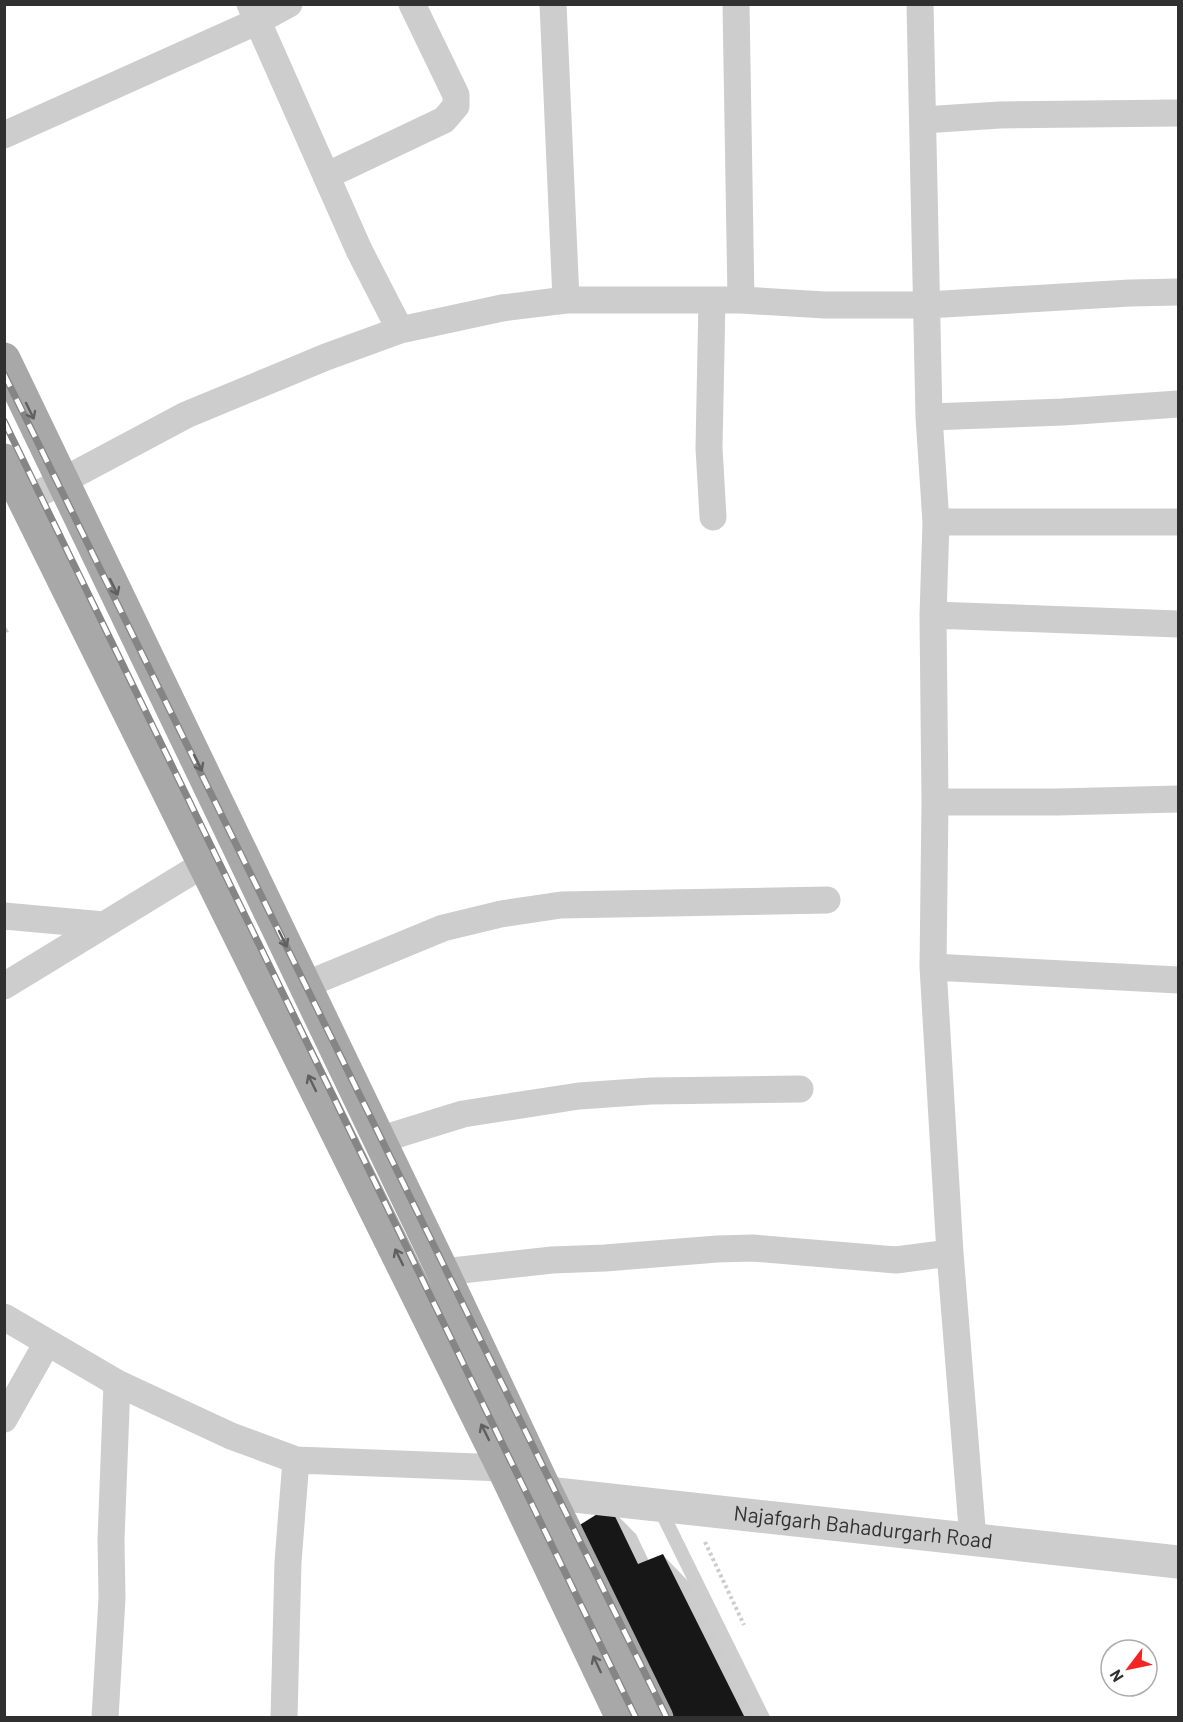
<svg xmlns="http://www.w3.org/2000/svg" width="1183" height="1722" font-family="Barlow,sans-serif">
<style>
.shadow{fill:#0003}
.building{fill:#171717}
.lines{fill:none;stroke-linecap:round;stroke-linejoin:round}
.path{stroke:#cdcdcd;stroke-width:4;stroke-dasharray:3 3;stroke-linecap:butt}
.service{stroke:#cdcdcd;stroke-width:14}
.minor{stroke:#cdcdcd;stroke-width:27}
.tertiary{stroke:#cdcdcd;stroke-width:33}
.primary{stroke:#a8a8a8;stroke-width:33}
.rail-casing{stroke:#858585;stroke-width:7}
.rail{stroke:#fff;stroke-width:4.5;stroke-dasharray:14;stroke-linecap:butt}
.oneway{stroke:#606060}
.labels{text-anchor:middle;stroke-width:6;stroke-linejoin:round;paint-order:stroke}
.street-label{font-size:21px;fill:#303030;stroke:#fff}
</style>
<rect width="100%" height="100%" fill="#fff"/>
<path class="shadow" d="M4,624L9,632L4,633Z
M610,1508L636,1534L649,1561L663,1555L689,1582L757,1718H617Z"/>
<path class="building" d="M610,1506L638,1564L663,1554L745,1718H614L532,1555Z"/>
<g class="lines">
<path class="path" d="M705,1542L744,1625"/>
<path class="service" d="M659,1507L763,1718"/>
<path class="minor" d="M250,4L359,250L400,330
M553,4L566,300
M736,4L741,300
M923,120L1000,115L1178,113
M4,135L258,21L289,4
M326,176L444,120L456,106V95L412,4
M712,300L709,448L713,517
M929,417L1063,412L1178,404
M25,501L186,415L326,357L400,330L502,308L566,300H741L825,305H927L1130,293L1178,292
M936,522H1178
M933,615L1178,624
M935,802H1057L1178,799
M4,916L104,925
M933,967L1178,980
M305,985L443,928L501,914L561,905L827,900
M4,986L204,864
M379,1140L463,1114L579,1096L651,1091L800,1089
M950,1253L973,1540
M443,1272L552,1260L605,1258L717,1249L753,1248L896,1260L950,1253L933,967L935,802L933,615L936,522L929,417L920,4
M4,1317L117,1383L231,1436L296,1460L503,1468
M4,1419L47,1343
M105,1718L112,1598L111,1540L117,1383
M284,1718L288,1562L296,1460"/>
<path class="tertiary" id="s1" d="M547,1493L1178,1562"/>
<path class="primary" d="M4,359L443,1272L547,1493L657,1718
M4,460L503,1468L622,1718"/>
<defs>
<path id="rail" d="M4,374L667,1718
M4,421L636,1718"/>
</defs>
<use href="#rail" class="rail-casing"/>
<use href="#rail" class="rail"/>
</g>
<defs><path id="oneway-shaft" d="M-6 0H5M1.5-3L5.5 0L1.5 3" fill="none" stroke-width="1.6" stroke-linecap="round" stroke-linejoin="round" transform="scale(1.5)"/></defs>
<g class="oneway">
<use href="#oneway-shaft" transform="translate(30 411) rotate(64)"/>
<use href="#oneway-shaft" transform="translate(114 587) rotate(64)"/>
<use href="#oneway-shaft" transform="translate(198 763) rotate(64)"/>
<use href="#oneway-shaft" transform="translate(283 939) rotate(64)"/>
<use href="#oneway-shaft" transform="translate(312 1083) rotate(-116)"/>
<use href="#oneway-shaft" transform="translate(399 1257) rotate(-116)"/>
<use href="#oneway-shaft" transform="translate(485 1432) rotate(-116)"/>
<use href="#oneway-shaft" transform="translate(597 1664) rotate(-115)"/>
</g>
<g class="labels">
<g class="street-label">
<text dy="7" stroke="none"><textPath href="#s1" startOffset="318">Najafgarh Bahadurgarh Road</textPath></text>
</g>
</g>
<rect width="1183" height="1722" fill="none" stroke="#303030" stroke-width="12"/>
<g transform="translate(1129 1668) rotate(238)"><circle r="28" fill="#ffffff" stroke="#acacac" stroke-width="1.5"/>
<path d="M0-4.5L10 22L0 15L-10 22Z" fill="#f42425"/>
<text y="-9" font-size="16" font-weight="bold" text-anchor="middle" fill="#303030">N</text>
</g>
</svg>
